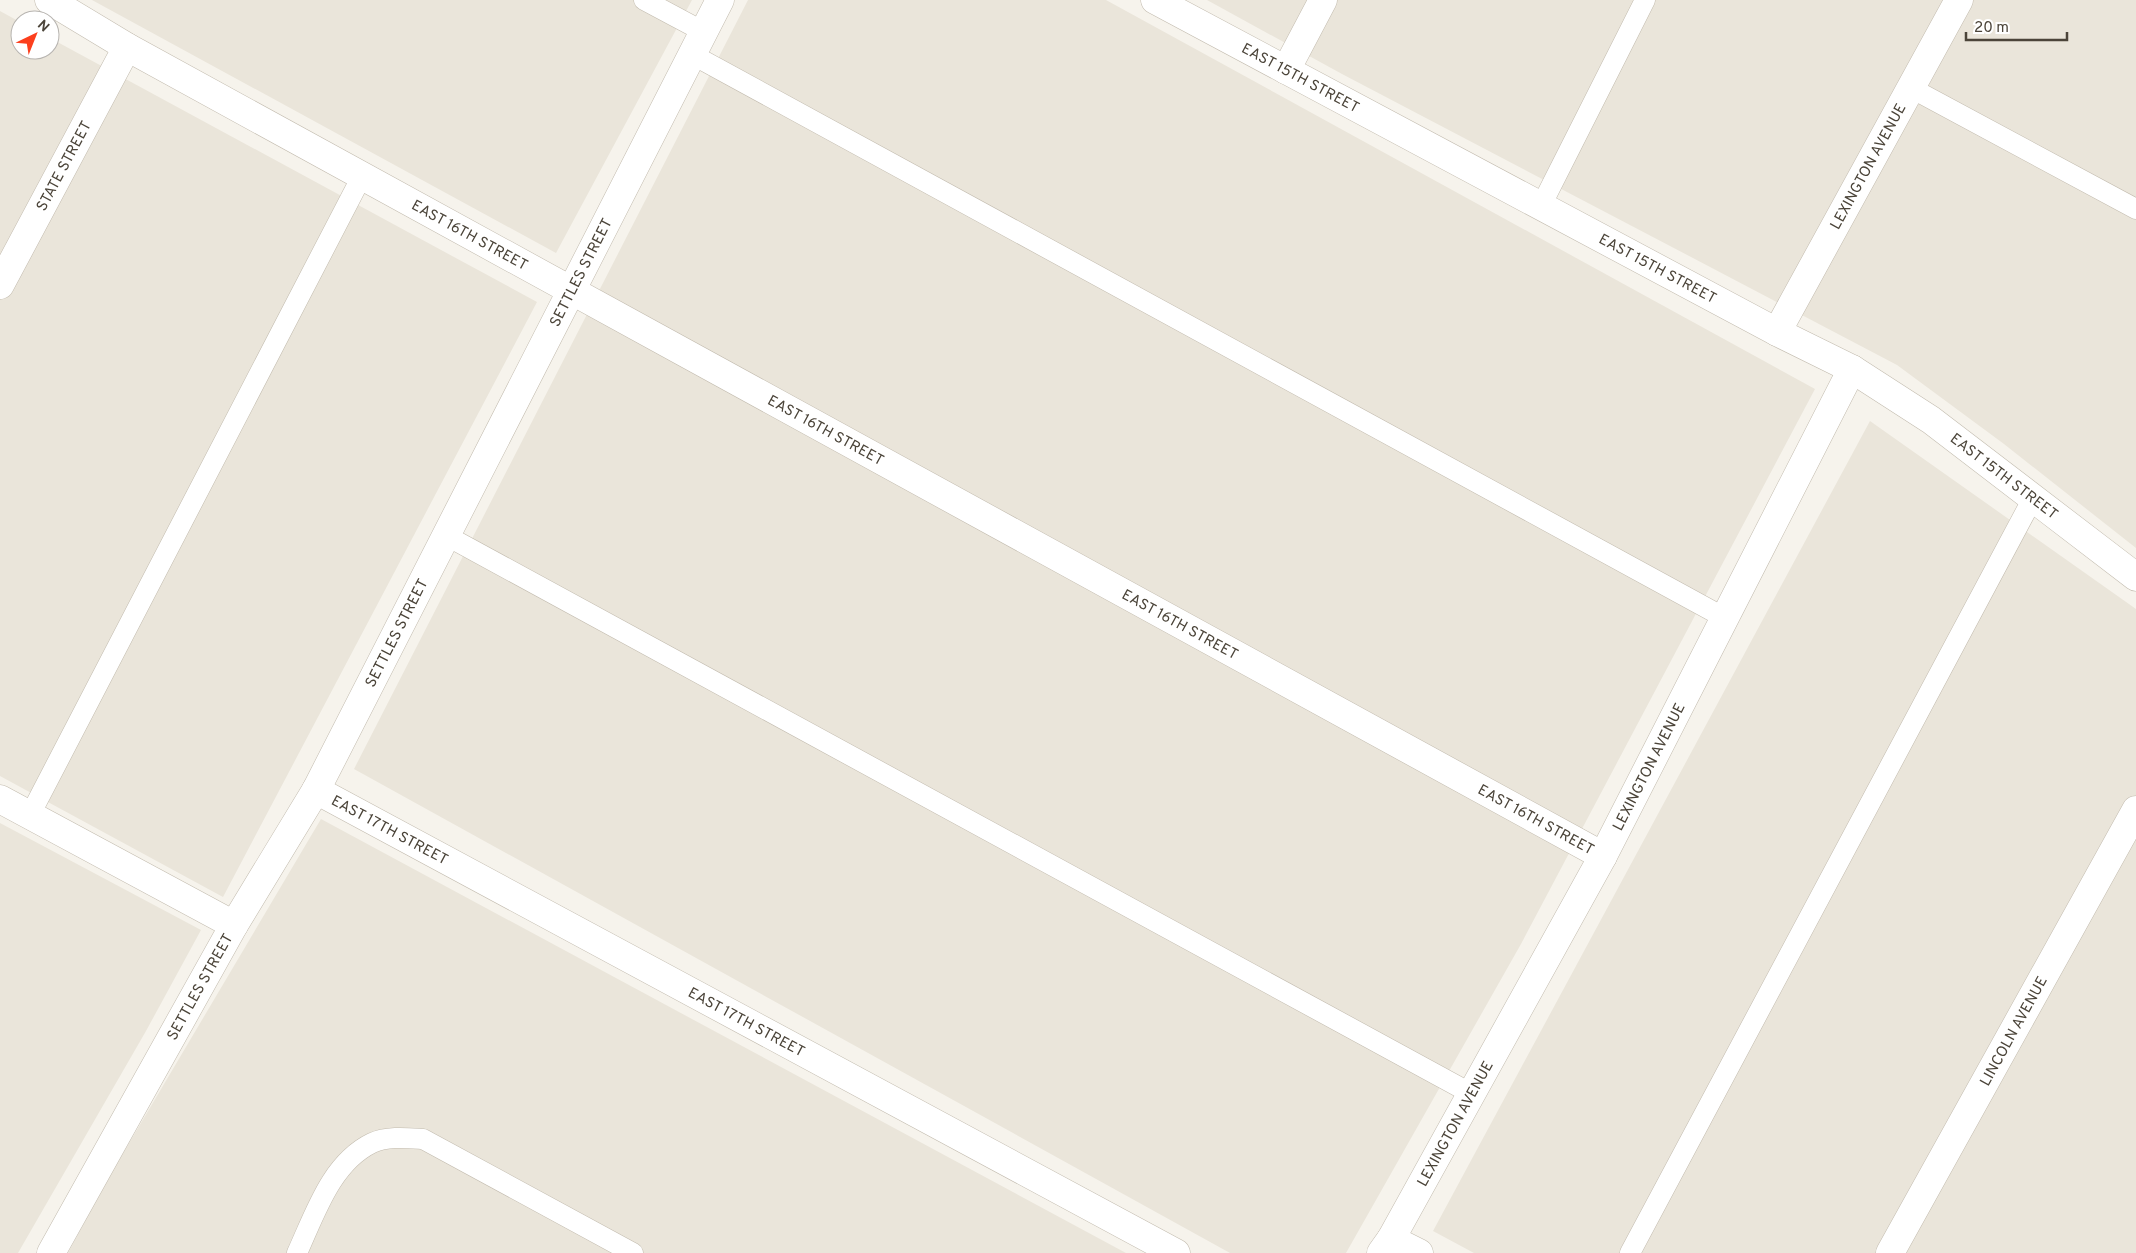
<svg xmlns="http://www.w3.org/2000/svg" width="2136" height="1253" font-family="Overpass,sans-serif">
<style>
.residential{fill:#eae5da}
.lines{fill:none;stroke-linecap:round;stroke-linejoin:round}
.service-casing{stroke:#c2bbae;stroke-width:21}
.minor-casing{stroke:#c2bbae;stroke-width:29}
.service{stroke:#fff;stroke-width:20}
.minor{stroke:#fff;stroke-width:28}
.labels{text-anchor:middle;stroke-width:4.5;stroke-linejoin:round;paint-order:stroke}
.street-label{font-size:15px;fill:#4b4439;stroke:#fff}
</style>
<rect width="100%" height="100%" fill="#f6f3ec"/>
<path class="residential" d="M92,0H692L556,253Z
M748,0H1106L1815,389L1521,944L1346,1253H1230L354,769Z
M1207,0H2136V548L2004,444L1897,365L1342,74Z
M0,11L20,22V50H50V38L537,302L223,897L0,776Z
M1870,421L2136,609V1253H1474L1433,1231Z
M321,819L1126,1253H68L106,1182Z
M0,823L201,930L146,1031L18,1253H0Z"/>
<g class="lines">
<defs>
<path id="service" d="M644,0L704,32
M693,55L1725,618
M1911,88L2136,209
M1541,206L1645,0
M447,536L1472,1094
M30,815L362,176
M297,1253C315,1214 331,1163 372,1143C387,1136 407,1138 423,1139L633,1253
M1630,1253L2033,498"/>
<g id="minor">
<path id="s1" d="M49,0L127,47L1603,856"/>
<path id="s2" d="M1155,0L1777,332L1852,369L1931,420L2136,577"/>
<path d="M1286,70L1323,0"/>
<path id="s3" d="M0,285L127,47"/>
<path id="s4" d="M1777,332L1959,0"/>
<path id="s5" d="M316,790L1176,1253"/>
<path d="M0,799L234,925"/>
<path id="s6" d="M1391,1239L1603,856L1852,369"/>
<path id="s7" d="M51,1253L234,925L316,790L720,0"/>
<path d="M1381,1253L1391,1239L1419,1253"/>
<path id="s8" d="M1890,1253L2136,810"/>
</g>
</defs>
<use href="#service" class="service-casing"/>
<use href="#minor" class="minor-casing"/>
<use href="#service" class="service"/>
<use href="#minor" class="minor"/>
</g>
<g class="labels">
<g class="street-label">
<text dy="5" stroke="none"><textPath href="#s2" startOffset="165">EAST 15TH STREET</textPath></text>
<text dy="5" stroke="none"><textPath href="#s3" startOffset="135">STATE STREET</textPath></text>
<text dy="5" stroke="none"><textPath href="#s4" startOffset="189">LEXINGTON AVENUE</textPath></text>
<text dy="5" stroke="none"><textPath href="#s1" startOffset="482">EAST 16TH STREET</textPath></text>
<text dy="5" stroke="none"><textPath href="#s2" startOffset="570">EAST 15TH STREET</textPath></text>
<text dy="5" stroke="none"><textPath href="#s7" startOffset="1115">SETTLES STREET</textPath></text>
<text dy="5" stroke="none"><textPath href="#s1" startOffset="888">EAST 16TH STREET</textPath></text>
<text dy="5" stroke="none"><textPath href="#s2" startOffset="975">EAST 15TH STREET</textPath></text>
<text dy="5" stroke="none"><textPath href="#s1" startOffset="1292">EAST 16TH STREET</textPath></text>
<text dy="5" stroke="none"><textPath href="#s7" startOffset="710">SETTLES STREET</textPath></text>
<text dy="5" stroke="none"><textPath href="#s6" startOffset="538">LEXINGTON AVENUE</textPath></text>
<text dy="5" stroke="none"><textPath href="#s1" startOffset="1698">EAST 16TH STREET</textPath></text>
<text dy="5" stroke="none"><textPath href="#s5" startOffset="84">EAST 17TH STREET</textPath></text>
<text dy="5" stroke="none"><textPath href="#s7" startOffset="305">SETTLES STREET</textPath></text>
<text dy="5" stroke="none"><textPath href="#s5" startOffset="489">EAST 17TH STREET</textPath></text>
<text dy="5" stroke="none"><textPath href="#s8" startOffset="254">LINCOLN AVENUE</textPath></text>
<text dy="5" stroke="none"><textPath href="#s6" startOffset="132">LEXINGTON AVENUE</textPath></text>
</g>
</g>
<g transform="translate(35 35) rotate(43)"><circle r="24" fill="#ffffff" stroke="#b7b4b0"/>
<path d="M0-4L9 19L0 12L-9 19Z" fill="#fc3f1d"/>
<text y="-8" font-size="14" font-weight="bold" text-anchor="middle" fill="#4b4439">N</text>
</g>
<path d="M1966 32v8h101v-8" fill="none" stroke="#4b4439" stroke-width="2.5"/>
<text x="1974" y="32" font-size="15" fill="#4b4439" stroke="#ffffff" stroke-width="4" paint-order="stroke">20 m</text>
</svg>
